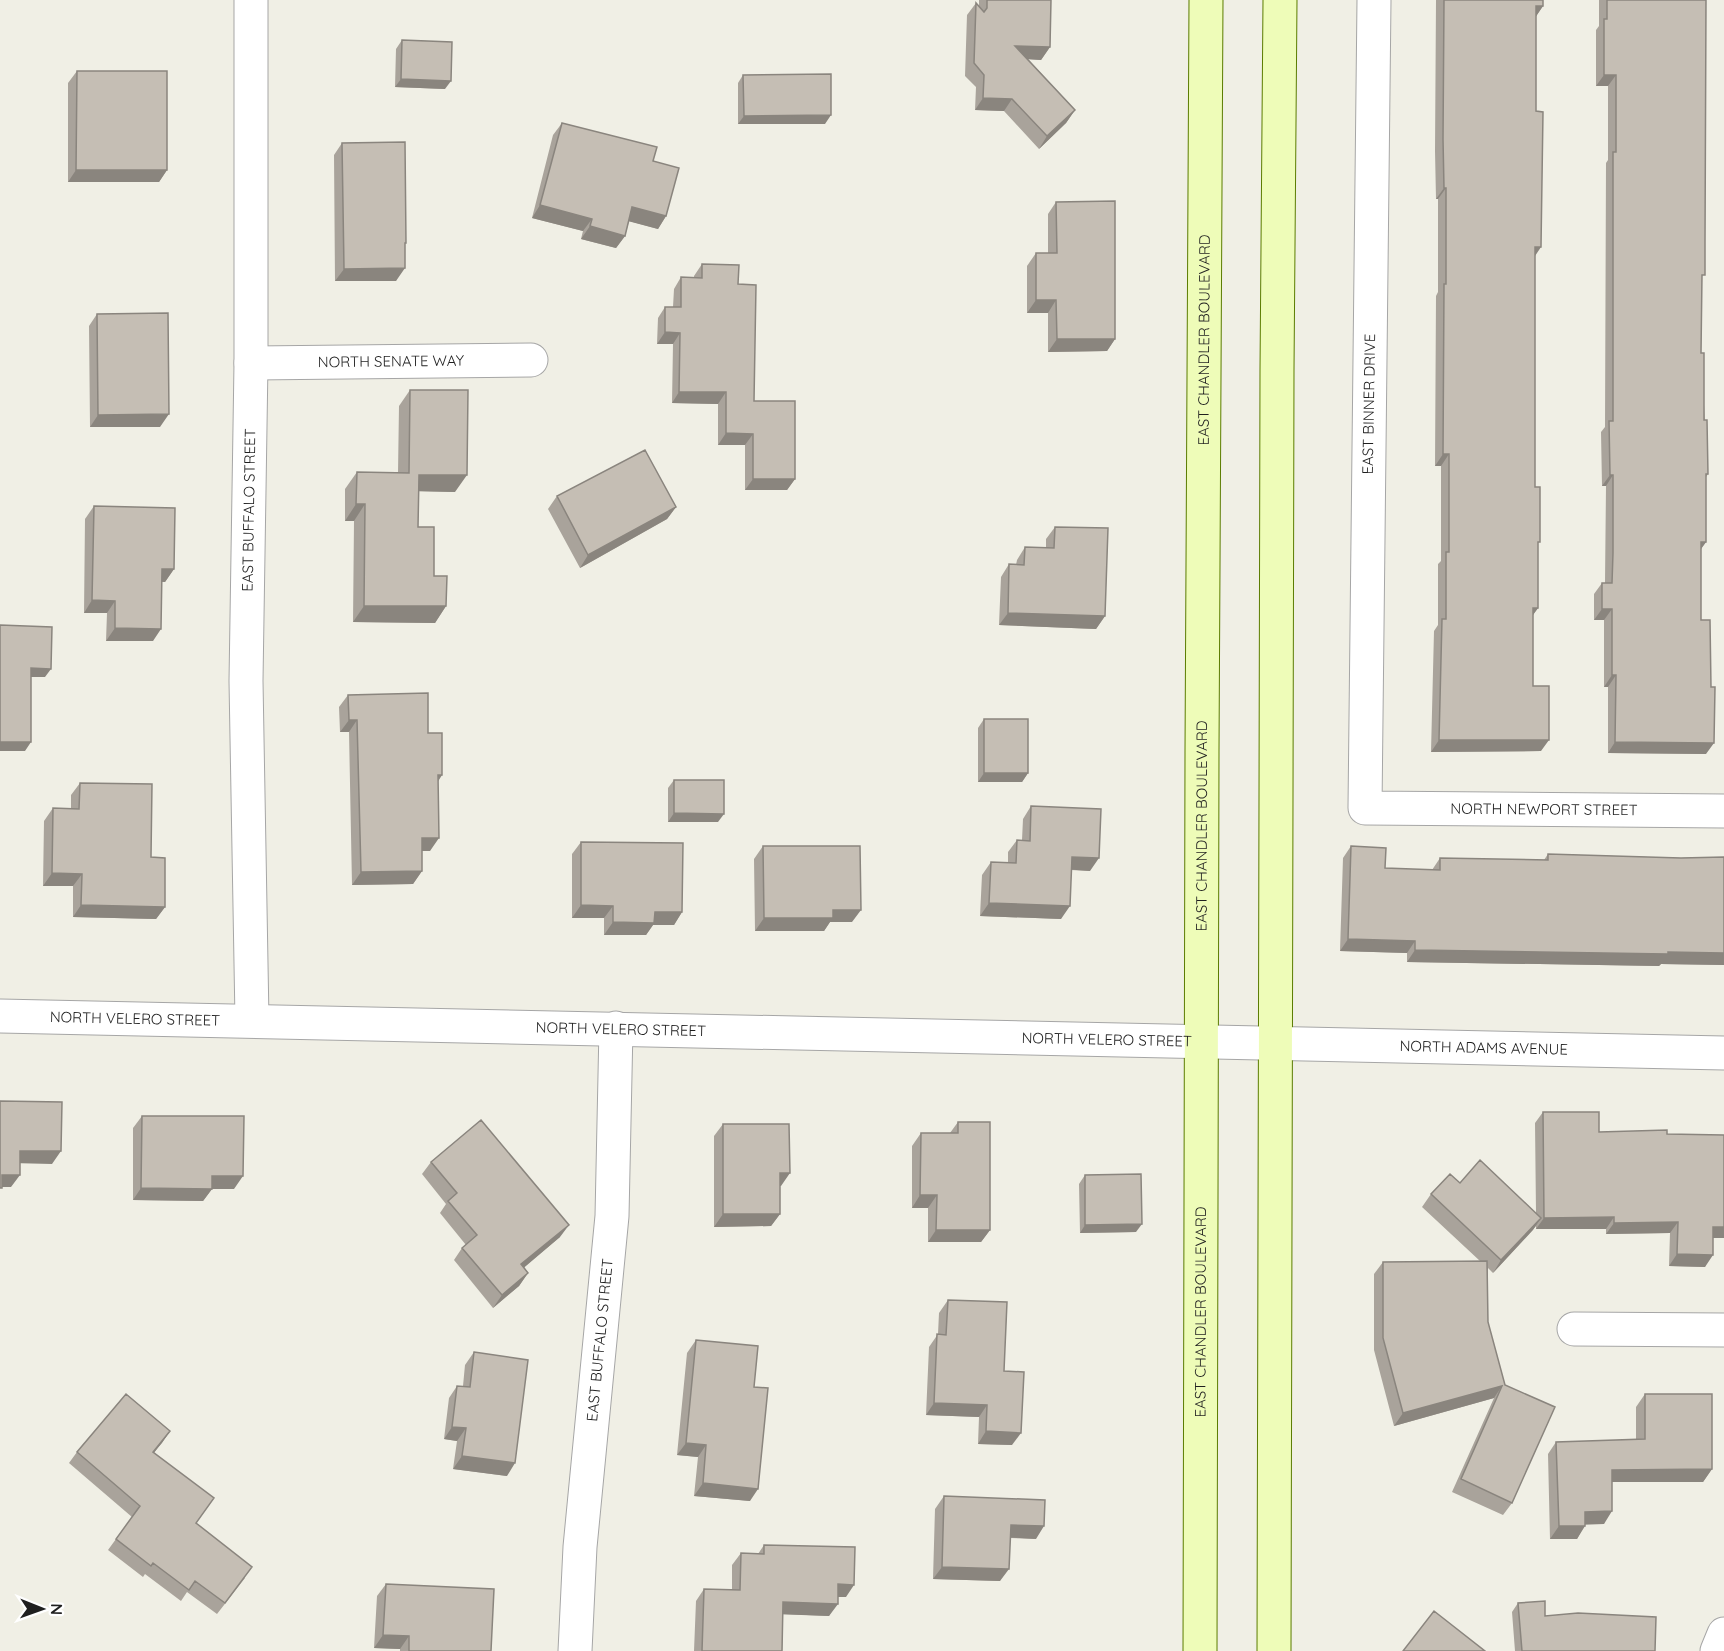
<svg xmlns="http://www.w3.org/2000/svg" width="1724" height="1651" font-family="Quicksand,sans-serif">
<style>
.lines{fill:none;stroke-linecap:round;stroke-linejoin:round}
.minor-casing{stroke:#a6a6a6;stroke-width:35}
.secondary-casing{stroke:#5b7c01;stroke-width:35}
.minor{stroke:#fff;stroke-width:33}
.secondary{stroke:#eefcb8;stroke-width:33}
.wall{fill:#a9a39b}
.shaded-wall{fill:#8a857e}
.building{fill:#c5beb4;stroke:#8a857e;stroke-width:1.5}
.labels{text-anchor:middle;stroke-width:6;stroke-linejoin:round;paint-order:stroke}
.street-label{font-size:15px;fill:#1f1f1f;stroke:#fff}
</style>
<rect width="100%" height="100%" fill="#f0efe5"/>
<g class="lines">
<defs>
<g id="minor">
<path d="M251,0V363L246,681L252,1020"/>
<path id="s1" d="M1374,0L1365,808L1724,811"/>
<path id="s2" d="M251,363L531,360"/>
<path id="s3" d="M0,1016L1724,1053"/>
<path d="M1574,1329L1724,1330"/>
<path id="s4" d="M575,1651L580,1547L612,1216L616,1028"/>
<path d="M1717,1651L1724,1634"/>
</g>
<g id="secondary">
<path id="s5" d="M1200,1651L1202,753L1206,0"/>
<path d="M1274,1651L1277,370L1280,0"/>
</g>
</defs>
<use href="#minor" class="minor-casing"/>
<use href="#secondary" class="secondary-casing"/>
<use href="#minor" class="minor"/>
<use href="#secondary" class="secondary"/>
</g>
<path class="wall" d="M979,0H1051L1050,47L1041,60L1028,59L1075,110L1066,123L1039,149L1004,111L975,110L976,87L965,76L967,15L976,3L979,6Z
M1436,0H1543V6L1536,16L1535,257V487L1538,545V608L1533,615V686L1541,751L1431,752L1434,631L1438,625V564L1441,561V466H1435L1436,296L1438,292V199H1436L1435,151Z
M1599,0H1706L1701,353L1708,474L1706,477V542L1701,549V620L1706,754L1608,753V687H1604V620H1594V594L1602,583H1605L1606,486H1602L1601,432L1605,427L1606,163L1608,160V86H1596V30L1599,26Z
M402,40L445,89L395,87L396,49Z
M77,71L167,170L159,182H68V83Z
M743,75L825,124H738V83Z
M562,123L653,161L666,216L658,229L629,221L625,236L616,248L581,239L583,231L532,218L553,135Z
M342,143L405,245L396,281H335L334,155Z
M1056,202L1115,339L1107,351L1048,352V313H1027V266L1036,253H1048V214Z
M702,264L738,284L754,401L795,479L787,490H745V445H718V404L672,403L673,344H657L658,318L665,307H673L674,289L681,277L694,278V276Z
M97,314L160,427H90L89,326Z
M410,390L455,492L419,491L418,527L434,576L446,606L435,623L353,622L354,521H345V489L357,472L398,473L399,406Z
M557,496L676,507L667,519L580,568L548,509Z
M94,506L174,569L165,582H162L153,641H106L107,613H84L85,519Z
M1055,527L1105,616L1096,629L999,625L1001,577L1009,564L1016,565L1017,560L1025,547L1046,548V539Z
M348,695L428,733L438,782L430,851H422V871L413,884L352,885L349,732H340L339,707Z
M984,719L1028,773L1022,782H978V728Z
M674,780L718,822H668V788Z
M80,783L151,857L165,907L156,919L73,917V886H43L44,821L53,808L71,809V795Z
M1031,806L1090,871L1071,870L1061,919L980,916L982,875L991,862L1008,863V852L1017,840H1022L1023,819Z
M581,842L682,912L674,925H653L646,935H604V918H572V854Z
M763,846L852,922H830L824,931H755L754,859Z
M1351,846L1385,868L1432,870L1440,858L1544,860L1548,854L1681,858L1724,857V965L1661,964L1659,966L1407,962V953L1340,951L1343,858Z
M1543,1112L1599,1132L1667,1134L1713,1238L1705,1267L1669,1266L1670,1233L1606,1234V1229H1536V1226L1493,1273L1488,1268V1322L1505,1385L1512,1503L1503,1515L1452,1492L1494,1398L1394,1426L1374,1350V1274L1383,1262L1480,1261L1422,1207L1431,1194L1460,1183L1536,1213L1535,1123Z
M142,1116L234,1189H212L203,1201L133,1200V1128Z
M958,1122L990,1230L981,1242H928V1208H912V1146L921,1133H950Z
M723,1124L781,1186H780V1214L771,1226L714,1227V1136Z
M431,1162L560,1237L524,1267L528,1273L519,1286L493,1308L454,1260L462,1248L466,1245L440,1213L446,1204L422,1174Z
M1085,1175L1136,1232L1080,1233L1079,1184Z
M948,1300L1004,1371L1012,1445L978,1444L979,1417L926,1415L929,1347L938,1334L939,1313Z
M696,1340L754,1387L750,1501L694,1496L698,1457L677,1455L687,1353Z
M474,1352L507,1476L453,1469L457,1441L444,1439L449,1398L457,1386H463L465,1365Z
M1645,1394L1712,1469L1703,1482H1612L1604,1524H1585L1577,1539H1550L1548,1454L1556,1442L1636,1440V1407Z
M170,1431L154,1453L196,1523L245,1578L217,1614L187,1592L181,1601L145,1574L143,1577L108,1550L132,1517L69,1463L77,1452Z
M944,1496L1036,1539L1010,1538L1000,1581L933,1579L935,1509Z
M764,1545L846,1597H838L829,1616L783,1614L782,1651H694L696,1601L704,1589H732V1565L741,1553L758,1554Z
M386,1584L491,1651H400V1649L374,1648L377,1596Z
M1518,1603L1545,1616L1655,1651H1515L1512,1612Z"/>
<path class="shaded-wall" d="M1536,6H1543L1535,18Z
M1015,46L1050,47L1041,60L1007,58Z
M1604,75H1616L1608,86H1596Z
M401,79L451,81L445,89L395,87Z
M983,98L1012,99L1004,111L975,110Z
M1075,110L1066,123L1039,149L1047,136Z
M831,115L825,124H738L744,116Z
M76,170H167L159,182H68Z
M1444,188H1446L1438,199H1436Z
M540,205L592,219L583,231L532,218Z
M632,207L666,216L658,229L624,220Z
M590,226L625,236L616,248L581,239Z
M1535,247H1541L1533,259Z
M405,268L396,281H335L344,269Z
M1036,300H1056L1048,313H1027Z
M665,332L680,333L673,344H657Z
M1057,339H1115L1107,351L1048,352Z
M679,392H726L718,404L672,403Z
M169,414L160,427H90L98,415Z
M726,433L753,434L745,445H718Z
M1443,454H1449L1441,466H1435Z
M419,475H467L455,492L407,491Z
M1610,475H1613L1606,486H1602Z
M753,479H795L787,490H745Z
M356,504H365L354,521H345Z
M676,507L667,519L580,568L588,555Z
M1701,542H1706L1698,553Z
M162,569H174L165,582L154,581Z
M92,600L115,601L107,613H84Z
M364,606H446L435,623L353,622Z
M1533,608H1538L1530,619Z
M1602,609H1612L1604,620H1594Z
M1008,613L1105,616L1096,629L999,625Z
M115,628L161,629L153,641H106Z
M31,668L51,669L45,677H25Z
M1612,675H1616L1608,687H1604Z
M349,720H357L349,732H340Z
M1439,740H1549L1541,751L1431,752Z
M0,742H31L25,751H0Z
M1615,742L1714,743L1706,754L1608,753Z
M984,773H1028L1022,782H978Z
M438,775H442L434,788Z
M674,813L724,814L718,822H668Z
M422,838H439L430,851H413Z
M1072,857L1099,858L1090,871L1063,869Z
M422,871L413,884L352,885L361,872Z
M52,873L82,874L73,886H43Z
M989,903L1070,906L1061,919L980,916Z
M81,905L165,907L156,919L73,917Z
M581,905L613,906L604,918H572Z
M833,910H861L852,922H830L824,931H755L764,918Z
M655,912H682L674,925H653L646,935H604L613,922Z
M1348,939L1415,941L1407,953L1340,951Z
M1415,950L1724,953V965L1661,964L1659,966L1407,962Z
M20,1151H61L52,1164L11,1163Z
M780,1173H790L781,1186L771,1185Z
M2,1175H20L11,1187H0Z
M212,1176H243L234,1189H206H212L203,1201L133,1200L141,1188Z
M920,1195H937L928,1208H912Z
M723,1214H780L771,1226L714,1227Z
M1614,1217L1606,1229H1536L1544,1218Z
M1541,1218L1533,1230L1493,1273L1501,1260Z
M1678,1222L1670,1233L1606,1234L1614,1223Z
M1142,1224L1136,1232L1080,1233L1085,1225Z
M569,1225L560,1237L513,1277L521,1264Z
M1713,1227H1724V1238H1705Z
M936,1230H990L981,1242H928Z
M1677,1254L1713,1255L1705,1267L1669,1266Z
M528,1273L519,1286L493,1308L502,1295Z
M1502,1386L1494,1398L1394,1426L1403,1413Z
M934,1403L987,1405L979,1417L926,1415Z
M452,1427L466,1428L457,1441L444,1439Z
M170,1431L162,1443L145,1463L153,1452Z
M986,1431L1021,1433L1012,1445L978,1444Z
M686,1443L706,1445L698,1457L677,1455Z
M462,1456L515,1463L507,1476L453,1469Z
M1712,1469L1703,1482H1603L1612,1470Z
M703,1483L758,1489L750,1501L694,1496Z
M1612,1511L1604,1524L1576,1525L1585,1512Z
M1011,1525L1044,1526L1036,1539L1002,1537Z
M1559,1526H1585L1577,1539H1550Z
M942,1567L1009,1569L1000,1581L933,1579Z
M838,1584L854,1585L846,1597H830Z
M783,1602L838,1604L829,1616L774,1614Z
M383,1635L409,1636L400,1649L374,1648Z"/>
<path class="building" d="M987,0H1051L1050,47L1015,46L1075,110L1047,136L1012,99L983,98L984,75L974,63L976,3L984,12L987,8Z
M1444,0H1543V6H1536V111L1543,112L1541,247H1535V487H1540V542H1538V608H1533V686H1549V740H1439L1442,619H1446V552H1449V454H1443L1444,284H1446V188H1444L1443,139Z
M1607,0H1706L1705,241V275H1702L1701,353H1704V420H1707L1708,474H1706V542H1701V620H1710L1711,687H1715L1714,743L1615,742L1616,675H1612V609H1602V583H1612L1613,553V475H1610L1609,421H1613V152H1616V75H1604V19H1607Z
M402,40L452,42L451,81L401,79Z
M77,71H167V170H76Z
M831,74V115L744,116L743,75Z
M562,123L657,147L653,161L679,168L666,216L632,207L625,236L590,226L592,219L540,205Z
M405,142L406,243H405V268L344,269L342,143Z
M1115,201V339H1057L1056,300H1036V253H1057L1056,202Z
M702,264L739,265L738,284L756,285L754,401H795V479H753V434L726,433V392H679L680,333L665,332V307H681V277L702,278Z
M168,313L169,414L98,415L97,314Z
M410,390H468L467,475H419L418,527H434V576H447L446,606H364L365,504H356L357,472L409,473Z
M645,450L676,507L588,555L557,496Z
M94,506L175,508L174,569H162L161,629L115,628V601L92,600Z
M1055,527L1108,528L1105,616L1008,613L1009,564L1024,565L1025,547L1054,548Z
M0,625L52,627L51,669L31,668V742H0Z
M428,693V733H442V775H438L439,838H422V871L361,872L357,720H349L348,695Z
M984,719H1028V773H984Z
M674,780H724V814L674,813Z
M80,783L152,784L151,857L165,858V907L81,905L82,874L52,873L53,808L79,809Z
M1031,806L1101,809L1099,858L1072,857L1070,906L989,903L991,862L1016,863L1017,840L1030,841Z
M581,842L683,843L682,912H655L654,923L613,922V906L581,905Z
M763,846H860L861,910H833V918H764Z
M1351,846L1386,848L1385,868L1440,870V858L1548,860V854L1681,858L1724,857V953L1668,952V954L1415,950V941L1348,939Z
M0,1101L62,1102L61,1151H20V1175H2V1188H0Z
M1543,1112H1599V1132L1667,1130V1134L1724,1135V1227H1713V1255L1677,1254L1678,1222L1614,1223V1217L1544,1218Z
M142,1116H244L243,1176H212V1189L141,1188Z
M481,1120L569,1225L521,1264L528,1273L502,1295L462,1248L477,1235L448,1201L457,1193L431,1162Z
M958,1122H990V1230H936L937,1195H920L921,1133H958Z
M723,1124H789L790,1173H780V1214H723Z
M1480,1160L1541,1218L1501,1260L1431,1194L1450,1174L1460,1183Z
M1141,1174L1142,1224L1085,1225V1175Z
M1487,1261L1488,1322L1505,1385L1555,1407L1512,1503L1461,1479L1502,1386L1403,1413L1383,1338V1262Z
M948,1300L1007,1302L1004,1371L1024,1372L1021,1433L986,1431L987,1405L934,1403L937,1334L946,1335Z
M696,1340L758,1346L754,1387L768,1388L758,1489L703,1483L706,1445L686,1443Z
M474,1352L528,1360L515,1463L462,1456L466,1428L452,1427L457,1386L470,1387Z
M126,1394L170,1431L153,1452L214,1498L196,1523L252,1567L225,1603L195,1581L189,1590L153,1563L151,1566L116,1539L140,1506L77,1452Z
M1645,1394H1712V1469L1612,1470V1511L1585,1512V1526H1559L1556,1442L1645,1439Z
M944,1496L1045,1500L1044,1526L1011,1525L1009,1569L942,1567Z
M764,1545L855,1547L854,1585L838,1584V1604L783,1602L782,1651H702L704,1589L740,1590L741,1553L764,1554Z
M386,1584L494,1589L491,1651H409V1636L383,1635Z
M1545,1601V1616L1578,1613L1656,1617L1655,1651H1522L1518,1603Z
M1434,1611L1485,1651H1403Z"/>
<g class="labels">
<g class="street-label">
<text dy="5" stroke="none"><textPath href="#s5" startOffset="1311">EAST CHANDLER BOULEVARD</textPath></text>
<text dy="5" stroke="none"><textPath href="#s2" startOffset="140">NORTH SENATE WAY</textPath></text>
<text transform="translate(1369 404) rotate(-89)" y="5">EAST BINNER DRIVE</text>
<text transform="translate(249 510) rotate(-89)" y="5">EAST BUFFALO STREET</text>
<text dy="5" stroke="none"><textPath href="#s1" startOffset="987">NORTH NEWPORT STREET</textPath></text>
<text dy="5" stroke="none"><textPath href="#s5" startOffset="825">EAST CHANDLER BOULEVARD</textPath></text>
<text dy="5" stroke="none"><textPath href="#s3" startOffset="135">NORTH VELERO STREET</textPath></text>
<text dy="5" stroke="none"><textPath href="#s3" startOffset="621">NORTH VELERO STREET</textPath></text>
<text dy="5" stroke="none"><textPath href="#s3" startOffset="1107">NORTH VELERO STREET</textPath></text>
<text dy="5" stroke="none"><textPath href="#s3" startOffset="1484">NORTH ADAMS AVENUE</textPath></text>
<text dy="5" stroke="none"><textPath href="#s5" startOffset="339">EAST CHANDLER BOULEVARD</textPath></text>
<text dy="5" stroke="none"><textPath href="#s4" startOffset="312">EAST BUFFALO STREET</textPath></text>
</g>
</g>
<g transform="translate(42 1609) rotate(91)" stroke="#ffffff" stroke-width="4.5" paint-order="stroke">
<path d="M0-4.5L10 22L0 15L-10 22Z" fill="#1f1f1f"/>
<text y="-9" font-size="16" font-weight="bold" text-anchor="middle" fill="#1f1f1f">N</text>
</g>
</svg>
